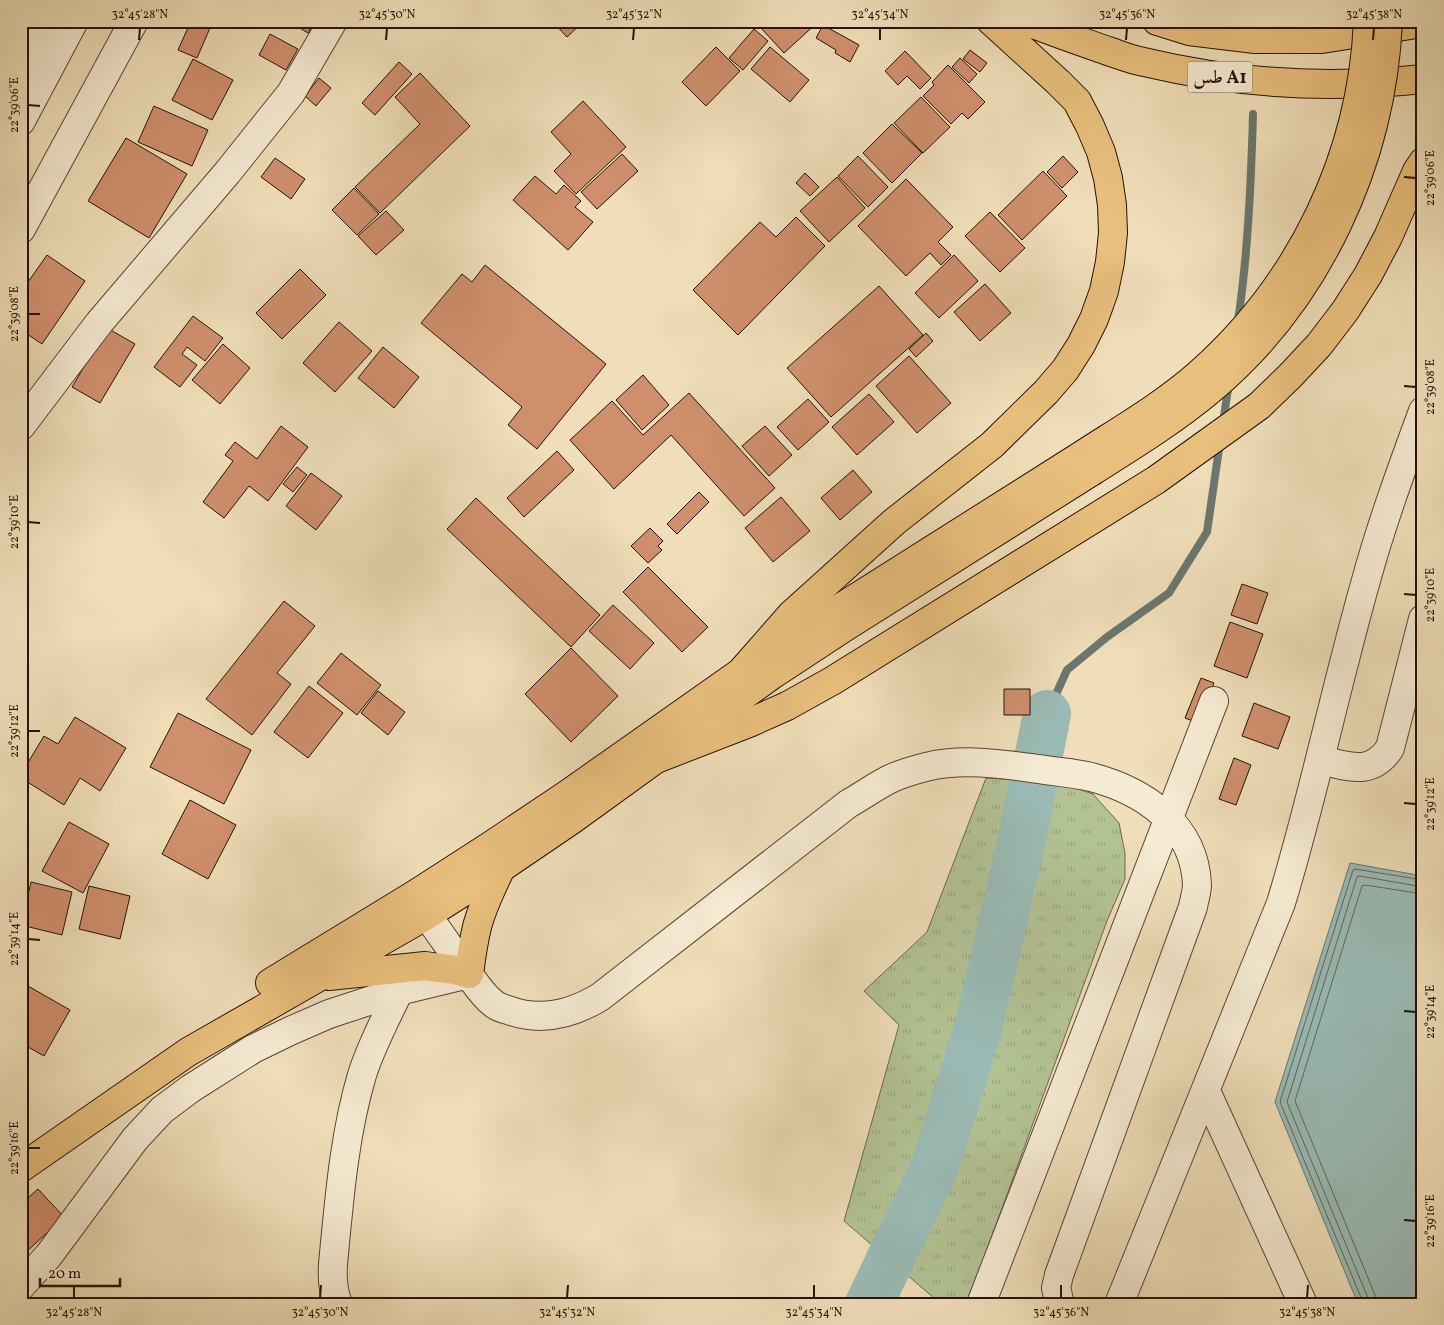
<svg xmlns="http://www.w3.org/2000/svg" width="1444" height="1325" font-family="Vollkorn,Amiri,serif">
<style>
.grass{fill:url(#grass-tufts);stroke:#6c6a4c}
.water{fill:#9abbb5;stroke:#6b776e}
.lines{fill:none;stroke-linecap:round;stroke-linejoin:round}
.shore{stroke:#60665c;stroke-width:1}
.stream{stroke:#6b776e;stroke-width:8}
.river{stroke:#9abbb5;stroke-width:48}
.building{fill:#cf8f6d;stroke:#251204}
.minor-casing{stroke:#584531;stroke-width:30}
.major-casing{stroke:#251204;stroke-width:30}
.highway-casing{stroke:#251204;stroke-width:30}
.minor{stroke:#f5ead2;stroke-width:28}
.major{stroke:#e8bf7c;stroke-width:28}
.highway{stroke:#e8bf7c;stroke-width:28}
.major-bridge-casing{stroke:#251204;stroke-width:30;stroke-linecap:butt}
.major-bridge{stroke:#e8bf7c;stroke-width:28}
.ticks{fill:none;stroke:#251204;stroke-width:2}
.labels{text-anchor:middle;stroke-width:4;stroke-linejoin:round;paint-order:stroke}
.shield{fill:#f5ead2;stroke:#635342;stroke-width:1}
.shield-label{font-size:18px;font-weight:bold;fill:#251204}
.neatline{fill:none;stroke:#251204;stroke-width:2}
.ticks-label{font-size:12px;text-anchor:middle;fill:#251204}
</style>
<defs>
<pattern id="grass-tufts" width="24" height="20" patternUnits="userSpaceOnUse" patternTransform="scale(1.25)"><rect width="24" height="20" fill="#b2c294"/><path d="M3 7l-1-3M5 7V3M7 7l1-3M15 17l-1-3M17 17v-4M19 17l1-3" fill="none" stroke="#99a67e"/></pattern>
</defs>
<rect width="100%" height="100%" fill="#efdeb9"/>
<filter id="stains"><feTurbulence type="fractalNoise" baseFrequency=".004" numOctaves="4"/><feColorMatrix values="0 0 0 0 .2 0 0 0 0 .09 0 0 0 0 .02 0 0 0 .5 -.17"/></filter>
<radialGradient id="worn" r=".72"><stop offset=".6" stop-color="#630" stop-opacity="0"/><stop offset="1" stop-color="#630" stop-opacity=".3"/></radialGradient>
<path class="grass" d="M986,778L1057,782L1093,794L1119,823L1125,853V879L1107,921L967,1304H941L844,1221L899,1025L864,991L927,932Z"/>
<path class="water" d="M1350,863L1423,876V1304H1358L1275,1102Z"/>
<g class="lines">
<path class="shore" d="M1362,1304V1300L1280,1102L1353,870L1355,869L1423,880
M1369,1304L1368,1298L1287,1102L1357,877L1360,876L1423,887
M1376,1304L1375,1295L1295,1101L1362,886L1365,885L1423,894"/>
<path class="stream" d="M1238,321C1248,253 1251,183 1253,114
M1223,423L1229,382
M1047,714L1067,670L1107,637L1169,593L1207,532L1220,442"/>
<path class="river" d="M869,1304L935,1166L978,1029L1021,844L1047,714"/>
</g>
<path class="building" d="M191,21H213L197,58L178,50Z
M288,21H315L308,33Z
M552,21H584L567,37Z
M768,21H819L784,53L761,28Z
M823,25L859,45L850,62L835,53L836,50L816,38Z
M754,29L768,41L743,70L729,58Z
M270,34L298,49L286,70L259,55Z
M716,47L740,71L706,106L682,82Z
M770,47L809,80L790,102L751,69Z
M970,50L987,63L980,72L963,59Z
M905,51L931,78L920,89L907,76L898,85L885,71Z
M960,58L977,74L969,83L952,67Z
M193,59L233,80L212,120L172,100Z
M399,62L412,74L375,115L362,103Z
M948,65L985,102L968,119L962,113L951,124L923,96L934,85L932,82Z
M420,73L470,126L380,213L355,187L420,124L395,97Z
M319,78L331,88L316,106L305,96Z
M921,97L950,127L923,153L894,123Z
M583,101L626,147L576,194L554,171L571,154L551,132Z
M154,106L208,130L192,166L138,142Z
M892,124L922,153L892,183L863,153Z
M126,138L187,174L149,238L88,201Z
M622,154L638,171L597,209L581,192Z
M858,156L888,187L868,207L838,176Z
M1063,156L1078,172L1062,188L1047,172Z
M275,158L305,179L291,199L261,177Z
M1043,171L1067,196L1022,240L998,215Z
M805,173L819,187L810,196L796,183Z
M535,176L556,194L564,185L581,201L575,207L593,222L568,250L513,200Z
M837,177L865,208L829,242L800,211Z
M906,179L953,227L938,242L951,255L941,265L930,253L906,276L858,226Z
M354,188L379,214L357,235L332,210Z
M386,211L404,230L376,255L358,236Z
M990,212L1025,248L1000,272L965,236Z
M796,217L825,246L738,335L693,290L760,222L776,237Z
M47,255L85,281L42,344L21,330V292Z
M954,255L978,281L939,318L915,293Z
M485,265L606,364L537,449L508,425L522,407L421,323L462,274L472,282Z
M300,269L326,295L282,339L256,313Z
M985,284L1011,313L980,341L954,312Z
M879,286L923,335L831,417L787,368Z
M193,316L223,338L205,361L187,347L182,354L197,365L180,387L154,367Z
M339,322L372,351L335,392L303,363Z
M107,328L135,344L100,403L72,387Z
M926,333L933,341L916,357L909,349Z
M223,344L250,368L220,404L192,380Z
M383,347L419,377L394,408L358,378Z
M909,356L951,403L917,433L876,386Z
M643,375L669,405L642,430L616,400Z
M689,393L775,488L744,516L671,435L614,489L570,440L612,401L643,435Z
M869,394L894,422L857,455L832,427Z
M808,399L829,422L798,450L777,427Z
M281,426L308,447L268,501L249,486L224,518L203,502L233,461L225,455L235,442L257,459Z
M765,426L792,455L769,476L742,446Z
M557,451L574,470L524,517L507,498Z
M297,467L307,475L293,492L283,484Z
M853,470L872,492L840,520L821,498Z
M311,473L342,496L316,530L286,506Z
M699,492L709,502L677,534L667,524Z
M781,497L810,531L773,562L745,528Z
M476,498L600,615L571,647L447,529Z
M650,528L663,541L658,546L662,550L648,563L631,546Z
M648,567L708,627L682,652L623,592Z
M1242,584L1268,593L1257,624L1231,615Z
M284,601L315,626L277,673L291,684L252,735L206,699Z
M613,605L654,643L630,669L589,631Z
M1230,622L1263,634L1247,678L1214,666Z
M571,648L618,696L571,742L525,694Z
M341,653L381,685L357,715L317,683Z
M1201,678L1214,683L1198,723L1185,718Z
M309,686L343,713L308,758L274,732Z
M1004,689H1030V715H1004Z
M378,691L405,712L388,735L361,713Z
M1254,703L1290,717L1278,749L1242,736Z
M178,713L251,750L224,804L150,767Z
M75,717L126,748L100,791L80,778L64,805L21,778V774L44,736L58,744Z
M1234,758L1251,765L1236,805L1219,799Z
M190,800L236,825L208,879L162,854Z
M69,822L109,844L83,893L42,871Z
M31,882L72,892L62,935L21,925Z
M89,886L130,896L120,939L79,929Z
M21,982L70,1010L44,1056L21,1043Z
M38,1189L64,1217L23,1255L21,1253V1204Z"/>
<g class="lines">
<defs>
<path id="minor" d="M21,67L45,21
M21,121L74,21
M21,229L134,21
M21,426L99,323L227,173L291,93L333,21
M1320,760C1348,766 1371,777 1390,748L1423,619
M427,915C440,934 454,953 467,972C475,983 483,996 494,1004C498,1007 504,1009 508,1010C540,1022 572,1014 600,997L848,804C862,796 876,786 890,779C901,774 914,770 926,767C963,758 1002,764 1039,769C1056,772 1074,773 1091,777C1144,791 1195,825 1197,885C1197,892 1194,900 1193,907L1059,1275L1056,1288L1060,1304
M1206,1091L1303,1304
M21,1286L49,1255L135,1139L162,1110L190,1089L253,1049L290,1031L329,1014L399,991L469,974
M338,1304C333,1291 332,1278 333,1264C339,1202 344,1135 362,1075C371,1046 386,1018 399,991
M981,1304L1214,701
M1119,1304L1281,903C1313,798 1335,690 1365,584C1381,525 1402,468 1423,411"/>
<path id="major" d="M329,976L425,966L455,970L469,974C471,959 473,943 477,927C482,907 492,887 501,868
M270,983L414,895L490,846L565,796L761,658L1082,455
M21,1168L188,1052L427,915L501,868L573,819L772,675L845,627L1091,472"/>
<path id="highway" d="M1026,21C1053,32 1080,41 1108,51C1120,55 1132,60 1144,62C1236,84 1329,89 1423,79
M1157,21L1189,31L1255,39H1322L1423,23
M741,672L791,615L894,522L992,445L1046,392L1065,370L1081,345L1094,319L1104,291L1110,262L1113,233L1112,205L1108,178L1101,152L1090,126L1077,101L1058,82L991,21
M651,761L749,723L787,706L832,681L1156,480L1259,406L1290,376L1319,345L1345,311L1368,275L1388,237L1417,171L1423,162"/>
</defs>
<use href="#minor" class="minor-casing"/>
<use href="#major" class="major-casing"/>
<use href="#highway" class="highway-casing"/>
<use href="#minor" class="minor"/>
<use href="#major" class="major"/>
<use href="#highway" class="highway"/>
<defs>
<path id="major-bridge" d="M1082,455C1122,429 1164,405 1200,373C1301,283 1362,157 1368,21
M1091,472C1132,446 1173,421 1210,390C1318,300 1382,161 1388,21"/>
</defs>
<use href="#major-bridge" class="major-bridge-casing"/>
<use href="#major-bridge" class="major-bridge"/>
</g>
<path class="ticks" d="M139,40L140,28M386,40L387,28M633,40L634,28M880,40V28M1126,40L1127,28M1373,40L1374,28M28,105L40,106M1404,177L1416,178M28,314H40M1404,386L1416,387M28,522L40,523M1404,594L1416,595M28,731H40M1404,803L1416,804M28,939L40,940M1404,1011L1416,1012M28,1148H40M1404,1220L1416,1221M74,1298V1285M320,1298L321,1285M567,1298L568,1285M814,1298V1285M1061,1298V1285M1307,1298L1308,1285"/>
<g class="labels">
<rect class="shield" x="1187.5" y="61.5" width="65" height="31" rx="4"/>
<g class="shield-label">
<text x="1220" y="83">طس A1</text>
</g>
</g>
<rect width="1444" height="1325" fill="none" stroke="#efdeb9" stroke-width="55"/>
<path d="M40 1278v8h80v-8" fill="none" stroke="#251204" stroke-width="2.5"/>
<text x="48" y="1278" font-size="15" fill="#251204" stroke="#f5ead2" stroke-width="4" paint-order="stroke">20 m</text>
<rect x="28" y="28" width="1388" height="1270" class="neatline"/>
<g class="ticks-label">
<text x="140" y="18">32°45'28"N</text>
<text x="387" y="18">32°45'30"N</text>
<text x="634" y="18">32°45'32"N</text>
<text x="880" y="18">32°45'34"N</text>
<text x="1127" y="18">32°45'36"N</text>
<text x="1374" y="18">32°45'38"N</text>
<text transform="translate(14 105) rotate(-90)" y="4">22°39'06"E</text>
<text transform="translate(1430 178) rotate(-90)" y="4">22°39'06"E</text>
<text transform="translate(14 314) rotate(-90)" y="4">22°39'08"E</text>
<text transform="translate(1430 387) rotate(-90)" y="4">22°39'08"E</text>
<text transform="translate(14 522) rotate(-90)" y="4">22°39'10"E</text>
<text transform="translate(1430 595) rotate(-90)" y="4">22°39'10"E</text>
<text transform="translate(14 731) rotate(-90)" y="4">22°39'12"E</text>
<text transform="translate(1430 804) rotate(-90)" y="4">22°39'12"E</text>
<text transform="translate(14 939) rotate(-90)" y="4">22°39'14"E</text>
<text transform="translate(1430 1012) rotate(-90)" y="4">22°39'14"E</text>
<text transform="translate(14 1148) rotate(-90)" y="4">22°39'16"E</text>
<text transform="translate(1430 1221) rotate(-90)" y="4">22°39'16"E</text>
<text x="74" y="1316">32°45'28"N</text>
<text x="320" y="1316">32°45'30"N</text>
<text x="567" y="1316">32°45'32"N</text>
<text x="814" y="1316">32°45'34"N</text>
<text x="1061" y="1316">32°45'36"N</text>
<text x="1307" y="1316">32°45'38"N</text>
</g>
<rect width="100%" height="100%" filter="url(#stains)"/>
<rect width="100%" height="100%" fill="url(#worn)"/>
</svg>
